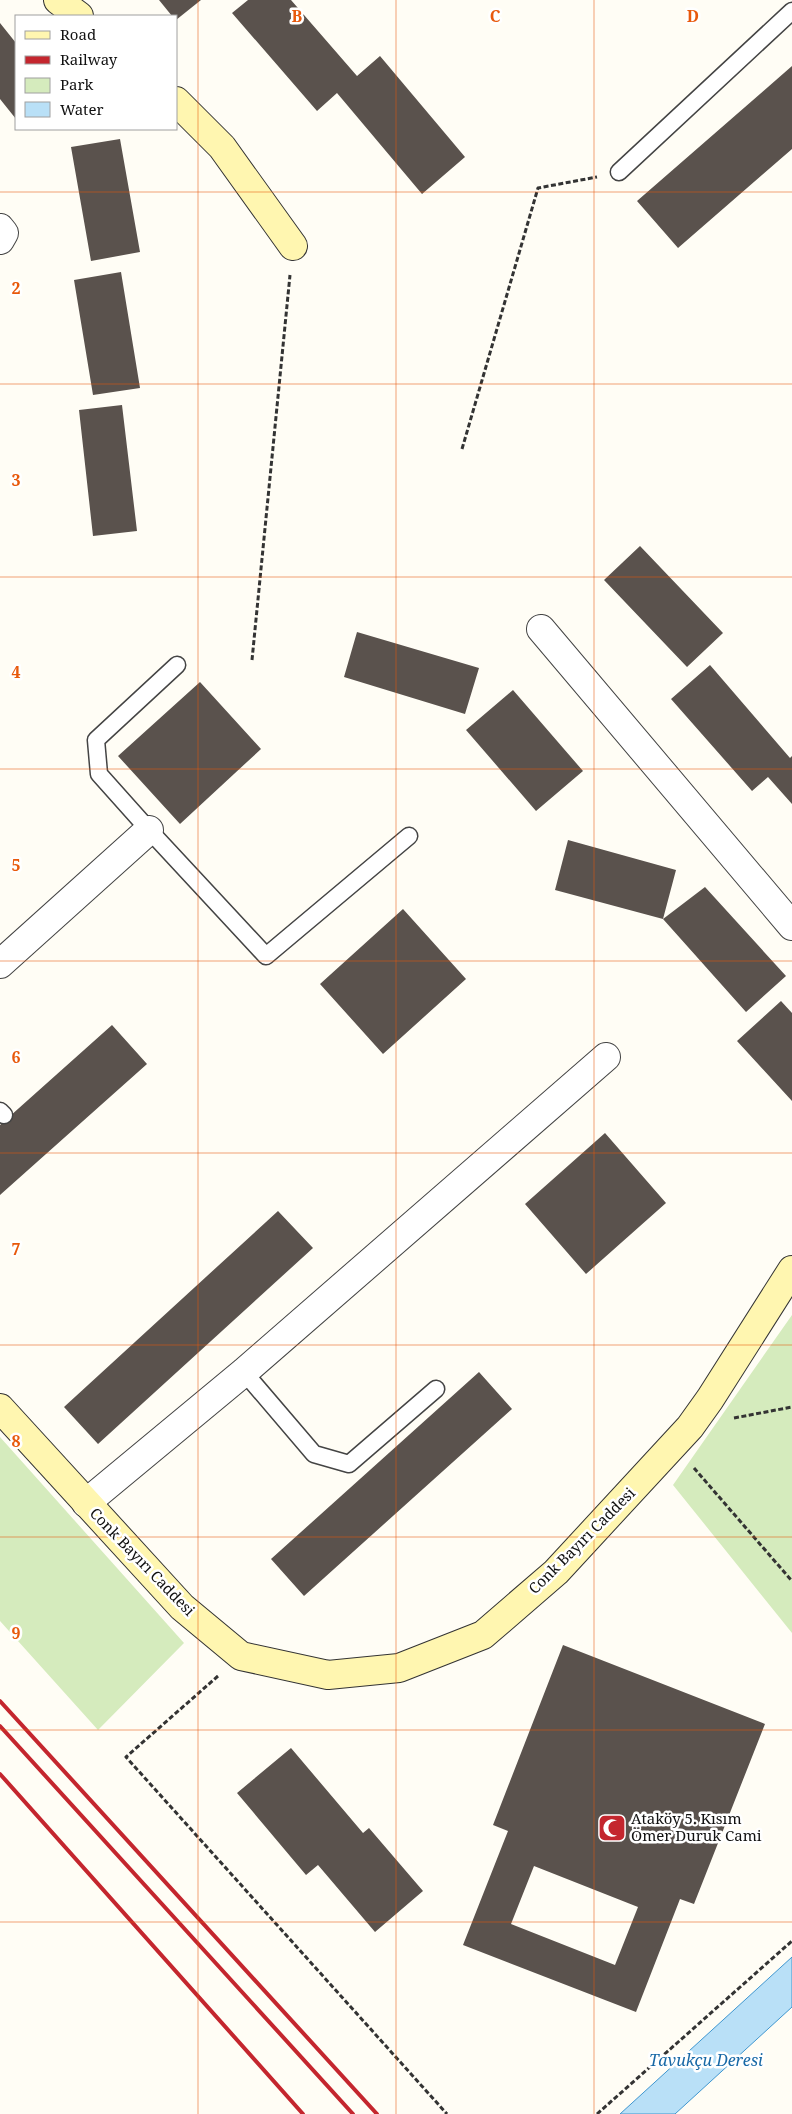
<svg xmlns="http://www.w3.org/2000/svg" width="792" height="2114" font-family="'Noto Serif',serif">
<style>
.green{fill:#d5ebbd}
.water{fill:#b9e0f7;stroke:#3f96cf}
.building{fill:#5a524d;fill-rule:evenodd}
.lines{fill:none;stroke-linecap:round;stroke-linejoin:round}
.lane-casing{stroke:#444;stroke-width:19}
.street-casing{stroke:#444;stroke-width:30}
.secondary-casing{stroke:#333;stroke-width:30}
.path{stroke:#333;stroke-width:3;stroke-dasharray:5 2.5;stroke-linecap:butt}
.lane{stroke:#fff;stroke-width:16}
.street{stroke:#fff;stroke-width:28}
.secondary{stroke:#fff6b0;stroke-width:28}
.rail{stroke:#c4262e;stroke-width:4}
.grid{fill:none;stroke:#e8590c;stroke-width:1;stroke-opacity:0.55}
.labels{text-anchor:middle;stroke-width:5;stroke-linejoin:round;paint-order:stroke}
.street-label{font-size:15px;fill:#111;stroke:#fff}
.poi-label{font-size:15px;fill:#111;stroke:#fff;text-anchor:start}
.water-label{font-size:16px;font-style:italic;fill:#1768a6;stroke:#fff}
.grid-label{font-size:16px;text-anchor:middle;font-weight:bold;fill:#e8590c;stroke:#fff;stroke-width:5;stroke-linejoin:round;paint-order:stroke}
</style>
<rect width="100%" height="100%" fill="#fffdf5"/>
<path class="green" d="M792,1315V1633L673,1485Z
M0,1437L184,1643L98,1730L0,1621Z"/>
<path class="water" d="M792,1957V2007L675,2114H620Z"/>
<path class="building" d="M159,0H201L176,20V16H172Z
M248,0H291L357,76L380,56L465,157L422,194L337,93L317,111L232,13Z
M0,23L16,43V119L0,99Z
M792,66V149L678,248L637,201Z
M120,139L140,252L91,261L71,147Z
M121,272L140,388L93,395L74,280Z
M122,405L137,531L93,536L79,410Z
M640,546L723,633L687,667L604,580Z
M357,632L479,668L465,714L344,677Z
M710,665L790,758L792,756V804L768,777L752,791L671,699Z
M200,682L261,749L180,824L118,756Z
M513,690L583,771L536,811L466,730Z
M568,840L676,870L663,919L555,890Z
M705,887L786,976L746,1012L663,919Z
M403,909L466,979L383,1054L320,984Z
M781,1001L792,1013V1101L737,1041Z
M112,1025L147,1064L0,1195V1125Z
M605,1133L666,1203L586,1274L525,1204Z
M278,1211L313,1248L98,1444L64,1407Z
M479,1372L512,1409L304,1596L271,1559Z
M563,1645L765,1724L694,1904L680,1899L636,2012L463,1945L508,1831L493,1825ZM534,1866L638,1907L615,1965L511,1924Z
M291,1748L363,1833L369,1828L423,1891L375,1932L318,1865L306,1875L237,1793Z"/>
<g class="lines">
<defs>
<path id="lane" d="M619,172L792,11
M177,665L96,740L99,774L149,830L266,956L409,836
M0,1111L4,1115
M244,1372L314,1454L349,1464L436,1389"/>
<path id="street" d="M0,228L4,233L0,240
M541,629L792,926
M0,964L149,830
M86,1503L244,1372L606,1057"/>
<path id="secondary" d="M58,0L79,16
M176,101L222,147L293,246
M0,1408L182,1607L241,1656L328,1675L399,1668L483,1635L556,1572L690,1427L710,1399L792,1270"/>
</defs>
<use href="#lane" class="lane-casing"/>
<use href="#street" class="street-casing"/>
<use href="#secondary" class="secondary-casing"/>
<path class="path" d="M462,449L538,188L597,177
M252,660L290,275
M734,1418L792,1407
M694,1468L792,1581
M218,1676L126,1757L447,2114
M597,2114L792,1941"/>
<use href="#lane" class="lane"/>
<use href="#street" class="street"/>
<use href="#secondary" class="secondary"/>
<path class="rail" d="M0,1701L377,2114
M0,1726L353,2114
M0,1774L303,2114"/>
</g>
<path class="grid" d="M198,0V2114M396,0V2114M594,0V2114M0,192H792M0,384H792M0,577H792M0,769H792M0,961H792M0,1153H792M0,1345H792M0,1537H792M0,1730H792M0,1922H792"/>
<defs>
<symbol id="mosque-square" viewBox="-11 -11 22 22"><rect x="-9" y="-9" width="18" height="18" rx="4" fill="#c4262e" stroke="#fff"/><path d="M3.5-4.9A6 6 0 1 0 3.5 4.9A5 5 0 1 1 3.5-4.9Z" fill="#fff"/></symbol>
</defs>
<g fill-rule="evenodd">
<use href="#mosque-square" x="596" y="1812" width="32" height="32"/>
</g>
<g class="labels">
<g class="street-label">
<text transform="translate(582 1541) rotate(-45)" y="5">Conk Bayırı Caddesi</text>
<text transform="translate(142 1562) rotate(46)" y="5">Conk Bayırı Caddesi</text>
</g>
<g class="poi-label">
<text x="631" y="1824">Ataköy 5. Kısım<tspan x="631" dy="17">Ömer Duruk Cami</tspan></text>
</g>
<g class="water-label">
<text x="706" y="2066">Tavukçu Deresi</text>
</g>
</g>
<g class="grid-label">
<text x="297" y="22">B</text>
<text x="495" y="22">C</text>
<text x="693" y="22">D</text>
<text x="16" y="294">2</text>
<text x="16" y="486">3</text>
<text x="16" y="678">4</text>
<text x="16" y="871">5</text>
<text x="16" y="1063">6</text>
<text x="16" y="1255">7</text>
<text x="16" y="1447">8</text>
<text x="16" y="1639">9</text>
</g>
<rect x="15" y="15" width="162" height="115" fill="#ffffff" stroke="#a0a0a0"/>
<rect x="25" y="31" width="25" height="8" fill="#fff6b0" stroke="#a0a0a0"/>
<text x="60" y="40" font-size="15" fill="#111111">Road</text>
<rect x="25" y="56" width="25" height="8" fill="#c4262e" stroke="#a0a0a0"/>
<text x="60" y="65" font-size="15" fill="#111111">Railway</text>
<rect x="25" y="78" width="25" height="15" fill="#d5ebbd" stroke="#a0a0a0"/>
<text x="60" y="90" font-size="15" fill="#111111">Park</text>
<rect x="25" y="102" width="25" height="15" fill="#b9e0f7" stroke="#a0a0a0"/>
<text x="60" y="115" font-size="15" fill="#111111">Water</text>
</svg>
